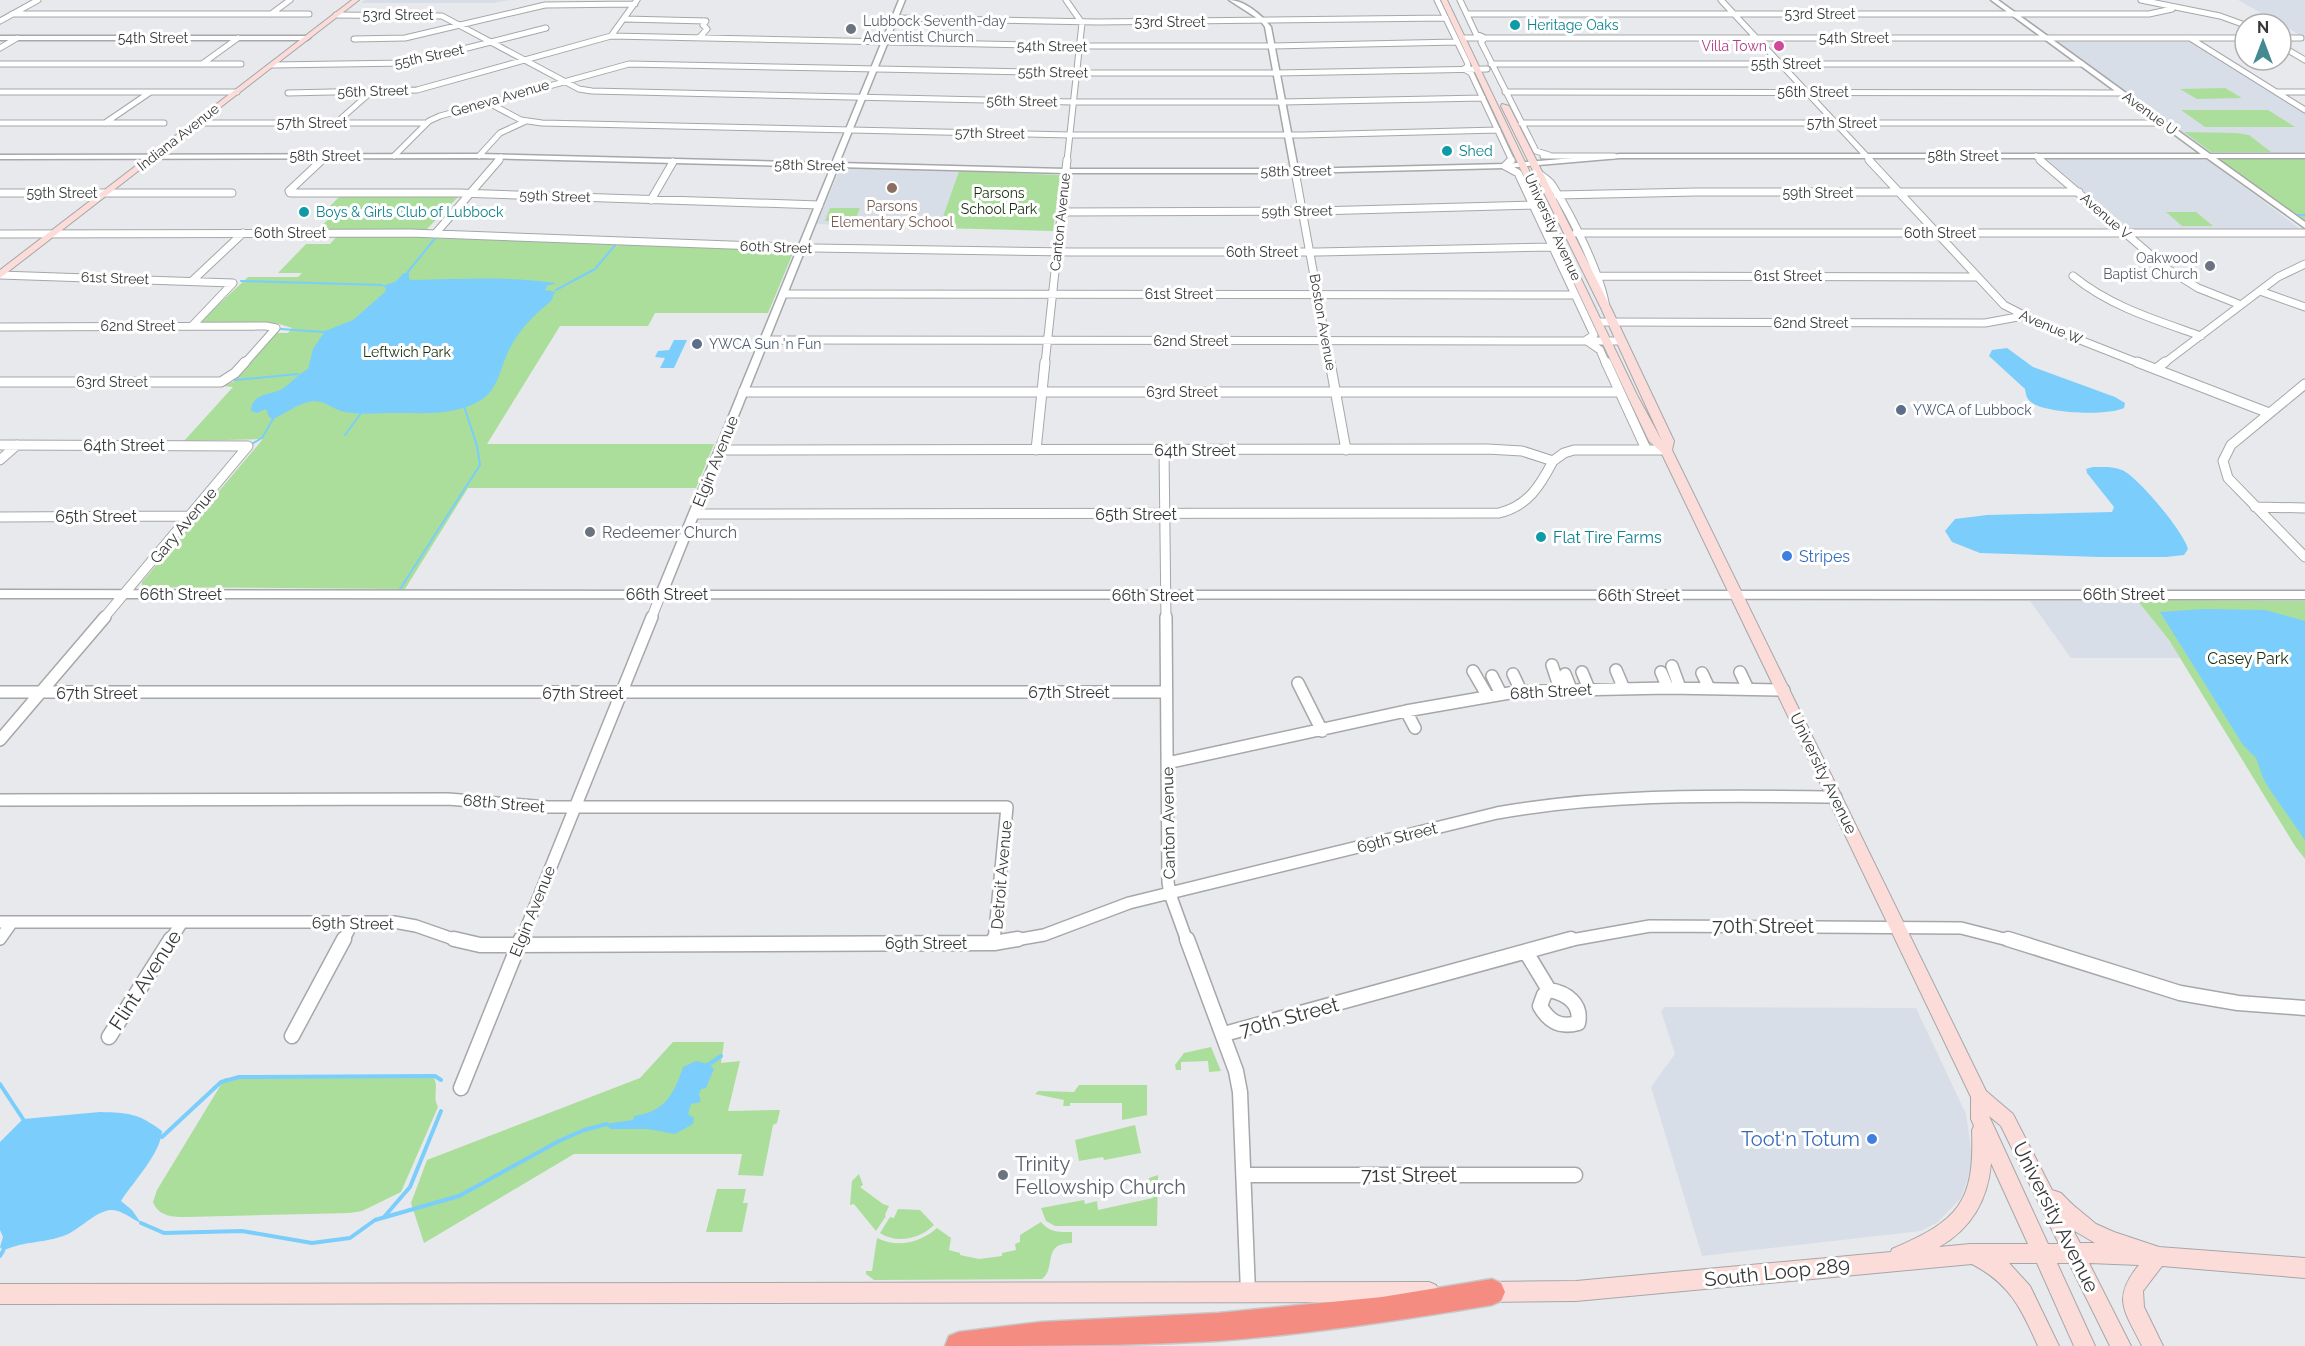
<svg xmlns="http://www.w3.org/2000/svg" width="2305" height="1346" font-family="Raleway,sans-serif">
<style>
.built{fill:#d8dee7}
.green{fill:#abde9b}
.water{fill:#7bcefb}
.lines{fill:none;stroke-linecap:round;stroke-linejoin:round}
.stream-far1{stroke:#7bcefb;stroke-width:2}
.stream{stroke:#7bcefb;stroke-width:4}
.minor-far4-casing{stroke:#a5a7a9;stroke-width:7}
.minor-far3-casing{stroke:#a5a7a9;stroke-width:9}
.minor-far2-casing{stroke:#a5a7a9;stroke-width:11}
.minor-far1-casing{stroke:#a5a7a9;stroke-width:14}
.minor-casing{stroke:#a5a7a9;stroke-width:17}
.tertiary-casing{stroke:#a5a7a9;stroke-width:3}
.secondary-casing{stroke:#a5a7a9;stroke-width:2}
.motorway-casing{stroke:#c7c7c8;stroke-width:3}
.minor-far4{stroke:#fff;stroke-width:5}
.minor-far3{stroke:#fff;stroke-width:7}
.minor-far2{stroke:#fff;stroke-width:9}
.minor-far1{stroke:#fff;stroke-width:11}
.minor{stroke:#fff;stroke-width:14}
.tertiary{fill:#fff;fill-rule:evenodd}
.secondary{fill:#fcdcd9;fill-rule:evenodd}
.motorway{fill:#f58c81;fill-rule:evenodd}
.culture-dot{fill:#0f9aa8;stroke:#fff;stroke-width:2}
.worship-dot{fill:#6b7280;stroke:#fff;stroke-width:2}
.hotel-dot{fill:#d1479c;stroke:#fff;stroke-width:2}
.education-dot{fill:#8d6e63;stroke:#fff;stroke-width:2}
.service-dot{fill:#5c6f8a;stroke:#fff;stroke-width:2}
.shop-dot{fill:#3f7fe0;stroke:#fff;stroke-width:2}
.labels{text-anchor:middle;stroke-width:6;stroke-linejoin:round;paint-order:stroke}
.far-street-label{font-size:14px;fill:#373839;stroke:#fff}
.far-worship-label{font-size:14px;fill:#5b616d;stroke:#fff;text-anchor:start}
.far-culture-label{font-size:14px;fill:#0d838f;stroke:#fff;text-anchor:start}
.far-hotel-label{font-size:14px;fill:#b23c85;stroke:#fff;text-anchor:end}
.far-park-label{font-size:14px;fill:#18300f;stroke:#fff}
.far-education-label{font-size:14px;fill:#785e54;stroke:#fff}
.far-service-label{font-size:14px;fill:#4e5e75;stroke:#fff;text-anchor:start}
.street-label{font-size:16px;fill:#373839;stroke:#fff}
.worship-label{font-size:16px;fill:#5b616d;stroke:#fff;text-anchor:start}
.culture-label{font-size:16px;fill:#0d838f;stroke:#fff;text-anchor:start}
.shop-label{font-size:16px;fill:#366cbe;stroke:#fff;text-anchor:start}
.park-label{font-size:16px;fill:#18300f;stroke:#fff}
.near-street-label{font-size:20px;fill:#373839;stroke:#fff}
.near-shop-label{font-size:20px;fill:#366cbe;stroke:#fff;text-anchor:end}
.near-worship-label{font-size:20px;fill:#5b616d;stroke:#fff;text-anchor:start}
</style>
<rect width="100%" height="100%" fill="#e8e9ec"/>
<path class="built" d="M365,0H510L493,3H361Z
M2238,0H2305V38L2281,24Z
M2052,40H2187L2305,114V152H2210Z
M2050,159L2208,160L2299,228L2298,230H2133L2126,228L2048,160Z
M844,168L959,171L939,228L817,224L839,171Z
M2137,600L2169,640L2181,658H2071L2030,601Z
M1665,1007L1916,1008L1966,1114L1972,1155L1971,1169L1961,1198L1938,1222L1921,1231L1702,1256L1651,1087L1675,1054L1661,1011Z"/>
<path class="green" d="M2225,88L2242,98L2197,99L2180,89Z
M2181,110H2268L2295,127H2205Z
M2184,132L2237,133L2249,135L2271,152H2211Z
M2305,158V223L2220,161L2222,159Z
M959,171L1060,175L1053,231L939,228Z
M340,196H455L458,197L427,229H319L336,211L326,210Z
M830,208H860L855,221H825Z
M2166,212H2196L2213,226H2182Z
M338,235H421L433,238L613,244L616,246L621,244L791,250L793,253L768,313H655L648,326H560L487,444H714L696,488H468L405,589L142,587V582L263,439L184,441L233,387L223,386L233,382L277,333H288L292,328L276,323L203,324L204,322L201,321L248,277H298L302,273H278L306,244H330Z
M2137,600L2305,601V859L2295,846L2169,640Z
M673,1042H724L721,1063L740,1061L728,1111L780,1110L777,1123L773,1125L763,1176L738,1175L742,1154H574L424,1243L411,1203L427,1160L640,1078Z
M1211,1047L1221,1071L1209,1072L1208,1061L1181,1062V1070H1176L1175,1065L1184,1053Z
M225,1078H434C439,1088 432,1096 438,1107L401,1192L362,1211L350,1213L187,1217C173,1217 159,1217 153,1202L157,1190Z
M1079,1085H1147V1115L1122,1120V1103H1070V1106H1063L1064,1100L1035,1094L1038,1091L1074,1092Z
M1135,1125L1141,1153L1104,1160L1103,1157L1079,1161L1075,1140Z
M859,1174L863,1185L860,1187L883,1204L889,1206L885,1215L886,1216L876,1231L854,1204L850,1205L852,1181Z
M1158,1175L1157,1226H1055L1046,1221L1041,1208L1084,1200L1085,1204L1097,1201L1098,1210L1153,1198L1149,1178Z
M717,1189H746L743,1203H748L742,1232H706Z
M898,1209L920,1210L934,1225C920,1239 897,1244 880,1233L890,1217L894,1218Z
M1041,1222C1050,1233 1059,1232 1072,1232V1243C1041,1243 1057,1268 1042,1279L874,1280L866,1274V1271H872L877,1238C897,1248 920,1243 937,1228L951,1238L949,1250L960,1253V1255L979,1259L1002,1256V1253L1016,1250L1015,1244L1020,1242V1235Z"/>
<path class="water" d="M404,273H409V279L413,280C461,279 508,276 556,283L547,286L545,290L556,292C551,296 555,297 550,302C533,316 519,330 509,350C501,366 499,386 484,398C458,416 425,413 395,413C378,413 361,415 345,412C334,410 325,401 315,401C299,402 287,413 273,419L269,417L266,409L257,413L251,411C251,394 269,395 280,390C288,386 298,374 308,369L313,349L325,331L353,320L385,292L386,288L382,286L395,282Z
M674,340H687L674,368H660L665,358L655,357L658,351L669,350Z
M2007,348L2033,367L2115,397L2125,403L2124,408C2108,416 2045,414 2031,402C2026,398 2026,394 2025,389L1989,356L1992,350Z
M2093,467C2102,467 2113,466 2122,470C2137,476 2184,532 2188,549L2184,555L2166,557H2099L1980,553L1952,542L1945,531L1955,519L1987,515L2112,512L2114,507L2087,473L2086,469Z
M2204,609L2265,610L2305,621V840L2270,790L2263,778L2256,758L2243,745L2160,612Z
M696,1061L709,1064L714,1069L706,1088L701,1089L699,1094L701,1102L691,1104L688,1114L694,1118L693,1124L675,1134L648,1129H611L604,1124L633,1120L634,1116C665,1112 674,1094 683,1067Z
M100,1112C129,1113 138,1113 162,1131C161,1153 133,1182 121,1201L132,1210L141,1223C132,1219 120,1209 111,1210C97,1211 83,1226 70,1233C48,1244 24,1240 3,1251L0,1247L3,1237L0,1230V1142L23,1119Z"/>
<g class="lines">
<path class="stream-far1" d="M2294,215H2305
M407,273L437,236
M241,281L382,285
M556,290L595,269L617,243
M281,329L324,332
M235,380L298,374
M345,435L361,413
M250,445L262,438L273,419
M400,589L480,465L477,446L464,406"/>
<path class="stream" d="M705,1067L721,1056
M0,1084L23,1119
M162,1137L221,1082L239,1077L435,1076L441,1080
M384,1217L410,1187L441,1111
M141,1223L164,1233L242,1231L312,1243L350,1238L375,1220L459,1196L559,1141L584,1130L607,1124
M0,1256L3,1251"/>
<defs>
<path id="minor-far4" d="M1066,0L1082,23L1067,161
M1437,0L1467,62L1468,66L1464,69L1471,73L1512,161
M1460,0L1476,34L1485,38L1481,42L1536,151L1549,155
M1721,0L1871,161
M2141,0L2220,16L2245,25
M12,14H309
M271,14L290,0
M1467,14H2149L2172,9
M336,15L442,16L579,89L592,91L1073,102H1282L1483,98
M895,18L1097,22L1446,18
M625,19L706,21L703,25L707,29L699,38
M0,21L38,0
M611,36L1080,46H1272L1457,42
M1462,38H2245
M2190,38L2305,110
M2281,38H2301
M354,39L405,38L545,5L635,4
M2281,46L2305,60
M0,48L17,38
M0,64H241
M202,64L238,38
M1491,64H2082
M272,65L408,63L546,28
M0,92H237
M1505,92L2121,93
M2276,92H2305
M288,93L417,90L611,36L637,0
M487,102L521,120L542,123L1070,135H1303L1498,130
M0,123H164
M105,123L149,93
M196,123H427
M336,123L371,92
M1521,123H2162
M394,156L429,121L440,116L629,64L1077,73H1277L1487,69
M479,156L500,133L526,121
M1543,156H1614
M2036,156L2042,161
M321,161L326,156
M497,161L501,157"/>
<path id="minor-far3" d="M322,160L289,191L290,193H459L819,205
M1511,160L1505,166L1518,173L1594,335L1586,340
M1869,160L2004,305L2047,327L2141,364
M2040,160L2166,268L2198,288L2241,305
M1295,171L1330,364
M1538,173C1543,177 1549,180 1552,185C1571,214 1601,274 1606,308
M0,193H232
M1557,195L1696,192H2079
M651,200L673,162
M1062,212L1316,211L1533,205
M1576,233H2305
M0,234L410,233L814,248L1072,252H1318L1553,247
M435,234L499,160
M0,275L233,283L192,326
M1598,276L1977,277
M2073,276C2111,307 2156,320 2201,336
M192,281L243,233
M2260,291L2305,307
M783,294L1575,295
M1598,322L1985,323L2023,316
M0,327L266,326L276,328L244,364
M764,340L1619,341
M1587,341L1600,350L1606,364
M1045,364L1067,160
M2163,364L2278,277L2305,264"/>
<path id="minor-far2" d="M1330,362L1346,450
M1606,362L1646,449
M2137,362L2269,413
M2156,369L2165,362
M0,382H221L235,373L245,362
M2305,384L2231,445L2223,461L2228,478L2305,557
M743,392H1620
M0,445L248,446L103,619
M720,450L1487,449L1522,451L1553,461L1564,453L1574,450H1666
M1036,450L1045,362
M1164,450L1166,619
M0,460L17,445
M2255,507L2305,508
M694,514L1499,513C1528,506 1540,486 1553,461
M0,517L191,516
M651,619L661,594"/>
<path id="minor-far1" d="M1166,617L1168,882L1170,894L1187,941
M1552,665L1560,689
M1672,666L1680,688
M1616,670L1624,689
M1473,671L1487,695
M1582,672L1589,689
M1661,672L1668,688
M1740,672L1748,689
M1702,673L1709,688
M1513,674L1521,691
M1565,674L1571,689
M1492,676L1501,694
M1298,683L1322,731
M0,692H1166
M1406,711L1415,728
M0,740L105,617
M1167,763L1406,711L1521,691L1668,688L1784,690
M0,800L448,799L548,807H1007L994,941
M0,922H394L416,926L459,941
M0,939L12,922
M170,941L182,922
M343,941L353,922
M521,941L652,617
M1009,941L1044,935L1129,903L1497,813C1610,793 1722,796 1836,797
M1566,941L1650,926L1961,928L2012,941"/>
<path id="minor" d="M454,939L480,945L994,943L1018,939
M1187,939L1236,1071L1240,1092L1248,1292
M2008,939L2180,993L2238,1003L2305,1008
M994,943V939
M1526,952L1549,990
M1549,990C1567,993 1582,1004 1578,1023C1560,1028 1549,1022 1540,1006L1544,995Z
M1224,1034L1571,939
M292,1036L344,939
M109,1037L171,939
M461,1088L521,939
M1244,1175H1575"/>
<path id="tertiary" d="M899,0H905L839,163L1066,169H1291L1265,27L1260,20L1229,0C1244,0 1262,15 1271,27L1298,169L1505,164L1620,154H2201L1991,0H1998L2210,154H2305V158H2216L2305,222V228L2207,158H1620L1505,168L1295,173H1066L838,167L668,591H2305V599L0,598V590L657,591L831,167L479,158L0,159V155L479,154L832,163Z
M0,36H307L310,38L307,40H0Z"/>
<path id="secondary" d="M352,0H359L0,278V270Z
M1441,0H1447L1637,395L1662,441L1601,308L1501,106L1502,104L1509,106L1611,308L1674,441L1672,450L1986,1091L2013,1114L2052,1190L2061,1193L2073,1205L2096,1224L2114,1232L2159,1247L2305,1258V1278L2162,1266L2143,1291L2144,1307L2163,1346H2142C2125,1311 2111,1299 2139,1265L2089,1263L2131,1346H2110L2069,1263H2057L2095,1346H2074L2037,1263H2009L2030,1286L2059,1346H2038C2021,1308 2010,1284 1972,1264L1576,1301L1487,1302L1480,1299L1477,1292L1480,1285L1487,1282L1576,1281L1891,1252L1892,1249C1958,1221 1975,1203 1972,1130L1974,1126L1971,1119V1097L1661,452L1649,441L1627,395ZM1989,1116L2001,1126L2059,1244H2048ZM1991,1163L2028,1244H1970L1939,1247C1971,1229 1988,1200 1991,1163ZM2073,1230L2095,1243H2080Z
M1429,1282L1436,1285L1439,1292L1436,1299L1429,1302L0,1304V1284Z"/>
<path id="motorway" d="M1492,1279L1501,1283L1505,1292L1501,1301L1492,1305C1401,1320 1310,1334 1217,1341C1127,1346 1036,1346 945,1346L949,1336L959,1332L1041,1322L1218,1313L1382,1297Z"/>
</defs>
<use href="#minor-far4" class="minor-far4-casing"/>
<use href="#minor-far3" class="minor-far3-casing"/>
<use href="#minor-far2" class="minor-far2-casing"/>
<use href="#minor-far1" class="minor-far1-casing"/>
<use href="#minor" class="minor-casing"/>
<use href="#tertiary" class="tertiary-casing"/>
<use href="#secondary" class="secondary-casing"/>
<use href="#motorway" class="motorway-casing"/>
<use href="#minor-far4" class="minor-far4"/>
<use href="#minor-far3" class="minor-far3"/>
<use href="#minor-far2" class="minor-far2"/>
<use href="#minor-far1" class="minor-far1"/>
<use href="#minor" class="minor"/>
<use href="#tertiary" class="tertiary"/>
<use href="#secondary" class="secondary"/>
<use href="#motorway" class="motorway"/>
</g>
<g class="culture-dot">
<circle cx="1515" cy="25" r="6"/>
<circle cx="1447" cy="151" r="6"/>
<circle cx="304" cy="212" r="6"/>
<circle cx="1541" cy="537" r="6"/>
</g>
<g class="worship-dot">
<circle cx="851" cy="29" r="6"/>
<circle cx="2210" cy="266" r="6"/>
<circle cx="590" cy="532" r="6"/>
<circle cx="1003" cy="1175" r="6"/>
</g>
<circle class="hotel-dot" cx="1779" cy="46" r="6"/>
<circle class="education-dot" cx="892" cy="188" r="6"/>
<g class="service-dot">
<circle cx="697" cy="344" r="6"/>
<circle cx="1901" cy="410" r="6"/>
</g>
<g class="shop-dot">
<circle cx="1787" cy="556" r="6"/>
<circle cx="1872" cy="1139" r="6"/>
</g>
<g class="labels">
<g class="far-street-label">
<text x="1820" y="19">53rd Street</text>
<text x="398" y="20">53rd Street</text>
<text x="1170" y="27">53rd Street</text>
<text x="153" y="43">54th Street</text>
<text x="1854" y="43">54th Street</text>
<text transform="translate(1052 46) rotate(1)" y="5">54th Street</text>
<text transform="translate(429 56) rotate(-12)" y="5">55th Street</text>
<text x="1786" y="69">55th Street</text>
<text transform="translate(1053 72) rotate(1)" y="5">55th Street</text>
<text transform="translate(373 91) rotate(-2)" y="5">56th Street</text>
<text x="1813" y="97">56th Street</text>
<text transform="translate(500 98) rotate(-16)" y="5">Geneva Avenue</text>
<text transform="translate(1022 101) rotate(1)" y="5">56th Street</text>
<text transform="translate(2150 113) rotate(36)" y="5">Avenue U</text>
<text x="312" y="128">57th Street</text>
<text x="1842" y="128">57th Street</text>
<text transform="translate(990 133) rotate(1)" y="5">57th Street</text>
<text transform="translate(178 137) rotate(-38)" y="5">Indiana Avenue</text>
<text x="325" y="161">58th Street</text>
<text x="1963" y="161">58th Street</text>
<text transform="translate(810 165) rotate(1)" y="5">58th Street</text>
<text transform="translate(1296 171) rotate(-1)" y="5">58th Street</text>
<text x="62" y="198">59th Street</text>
<text x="1818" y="198">59th Street</text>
<text transform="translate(555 196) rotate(2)" y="5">59th Street</text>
<text transform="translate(1297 211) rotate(-1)" y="5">59th Street</text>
<text transform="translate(2106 216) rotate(41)" y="5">Avenue V</text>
<text transform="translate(1060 222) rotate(-84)" y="5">Canton Avenue</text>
<text transform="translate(1553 227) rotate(65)" y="5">University Avenue</text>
<text x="290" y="238">60th Street</text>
<text x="1940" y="238">60th Street</text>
<text transform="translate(776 247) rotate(2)" y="5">60th Street</text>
<text x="1262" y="257">60th Street</text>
<text x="1788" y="281">61st Street</text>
<text transform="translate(115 278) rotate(2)" y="5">61st Street</text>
<text x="1179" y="299">61st Street</text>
<text transform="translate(1323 322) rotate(80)" y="5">Boston Avenue</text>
<text x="1811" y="328">62nd Street</text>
<text x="138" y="331">62nd Street</text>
<text transform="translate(2051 327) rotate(23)" y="5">Avenue W</text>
<text x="1191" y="346">62nd Street</text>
<text x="112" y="387">63rd Street</text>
<text x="1182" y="397">63rd Street</text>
</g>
<g class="far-worship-label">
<text x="863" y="26">Lubbock Seventh-day<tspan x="863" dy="16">Adventist Church</tspan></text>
<text x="2198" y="263" text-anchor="end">Oakwood<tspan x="2198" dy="16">Baptist Church</tspan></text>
</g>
<g class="far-culture-label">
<text x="1527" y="30">Heritage Oaks</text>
<text x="1459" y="156">Shed</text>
<text x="316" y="217">Boys &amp; Girls Club of Lubbock</text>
</g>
<g class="far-hotel-label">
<text x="1767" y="51">Villa Town</text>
</g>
<g class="far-park-label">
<text x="999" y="198">Parsons<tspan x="999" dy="16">School Park</tspan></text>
<text x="407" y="357">Leftwich Park</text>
</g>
<g class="far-education-label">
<text x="892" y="211">Parsons<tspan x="892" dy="16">Elementary School</tspan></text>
</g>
<g class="far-service-label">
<text x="709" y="349">YWCA Sun 'n Fun</text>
<text x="1913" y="415">YWCA of Lubbock</text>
</g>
<g class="street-label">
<text x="124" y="451">64th Street</text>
<text x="1195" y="456">64th Street</text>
<text transform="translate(715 461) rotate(-68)" y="6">Elgin Avenue</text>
<text x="1136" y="520">65th Street</text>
<text x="96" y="522">65th Street</text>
<text transform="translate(183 525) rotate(-50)" y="6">Gary Avenue</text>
<text x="181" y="600">66th Street</text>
<text x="667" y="600">66th Street</text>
<text x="2124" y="600">66th Street</text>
<text x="1153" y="601">66th Street</text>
<text x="1639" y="601">66th Street</text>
<text transform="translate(1551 691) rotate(-3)" y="6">68th Street</text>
<text x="1069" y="698">67th Street</text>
<text x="97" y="699">67th Street</text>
<text x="583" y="699">67th Street</text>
<text transform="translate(1824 773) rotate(64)" y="6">University Avenue</text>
<text transform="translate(504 803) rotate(5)" y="6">68th Street</text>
<text transform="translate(1168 823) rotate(-91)" y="6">Canton Avenue</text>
<text transform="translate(1397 837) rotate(-14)" y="6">69th Street</text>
<text transform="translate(1001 875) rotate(-85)" y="6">Detroit Avenue</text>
<text transform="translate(532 911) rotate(-68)" y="6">Elgin Avenue</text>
<text transform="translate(353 923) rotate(1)" y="6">69th Street</text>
<text x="926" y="949">69th Street</text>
</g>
<g class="worship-label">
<text x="602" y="538">Redeemer Church</text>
</g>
<g class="culture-label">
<text x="1553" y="543">Flat Tire Farms</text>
</g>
<g class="shop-label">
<text x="1799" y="562">Stripes</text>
</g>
<g class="park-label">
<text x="2248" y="664">Casey Park</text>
</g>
<g class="near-street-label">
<text x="1763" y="933">70th Street</text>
<text transform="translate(145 980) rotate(-57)" y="7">Flint Avenue</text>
<text transform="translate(1289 1017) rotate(-15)" y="7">70th Street</text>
<text x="1409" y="1182">71st Street</text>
<text transform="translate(2056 1217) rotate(63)" y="7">University Avenue</text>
<text transform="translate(1777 1272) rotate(-6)" y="7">South Loop 289</text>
</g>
<g class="near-shop-label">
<text x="1860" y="1146">Toot'n Totum</text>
</g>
<g class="near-worship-label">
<text x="1015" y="1171">Trinity<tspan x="1015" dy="23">Fellowship Church</tspan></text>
</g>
</g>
<g transform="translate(2263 42)"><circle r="28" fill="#ffffff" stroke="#afafb0" stroke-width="1.5"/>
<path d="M0-4.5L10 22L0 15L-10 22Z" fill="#438a91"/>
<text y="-9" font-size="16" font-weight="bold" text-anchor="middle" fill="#373839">N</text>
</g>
</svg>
